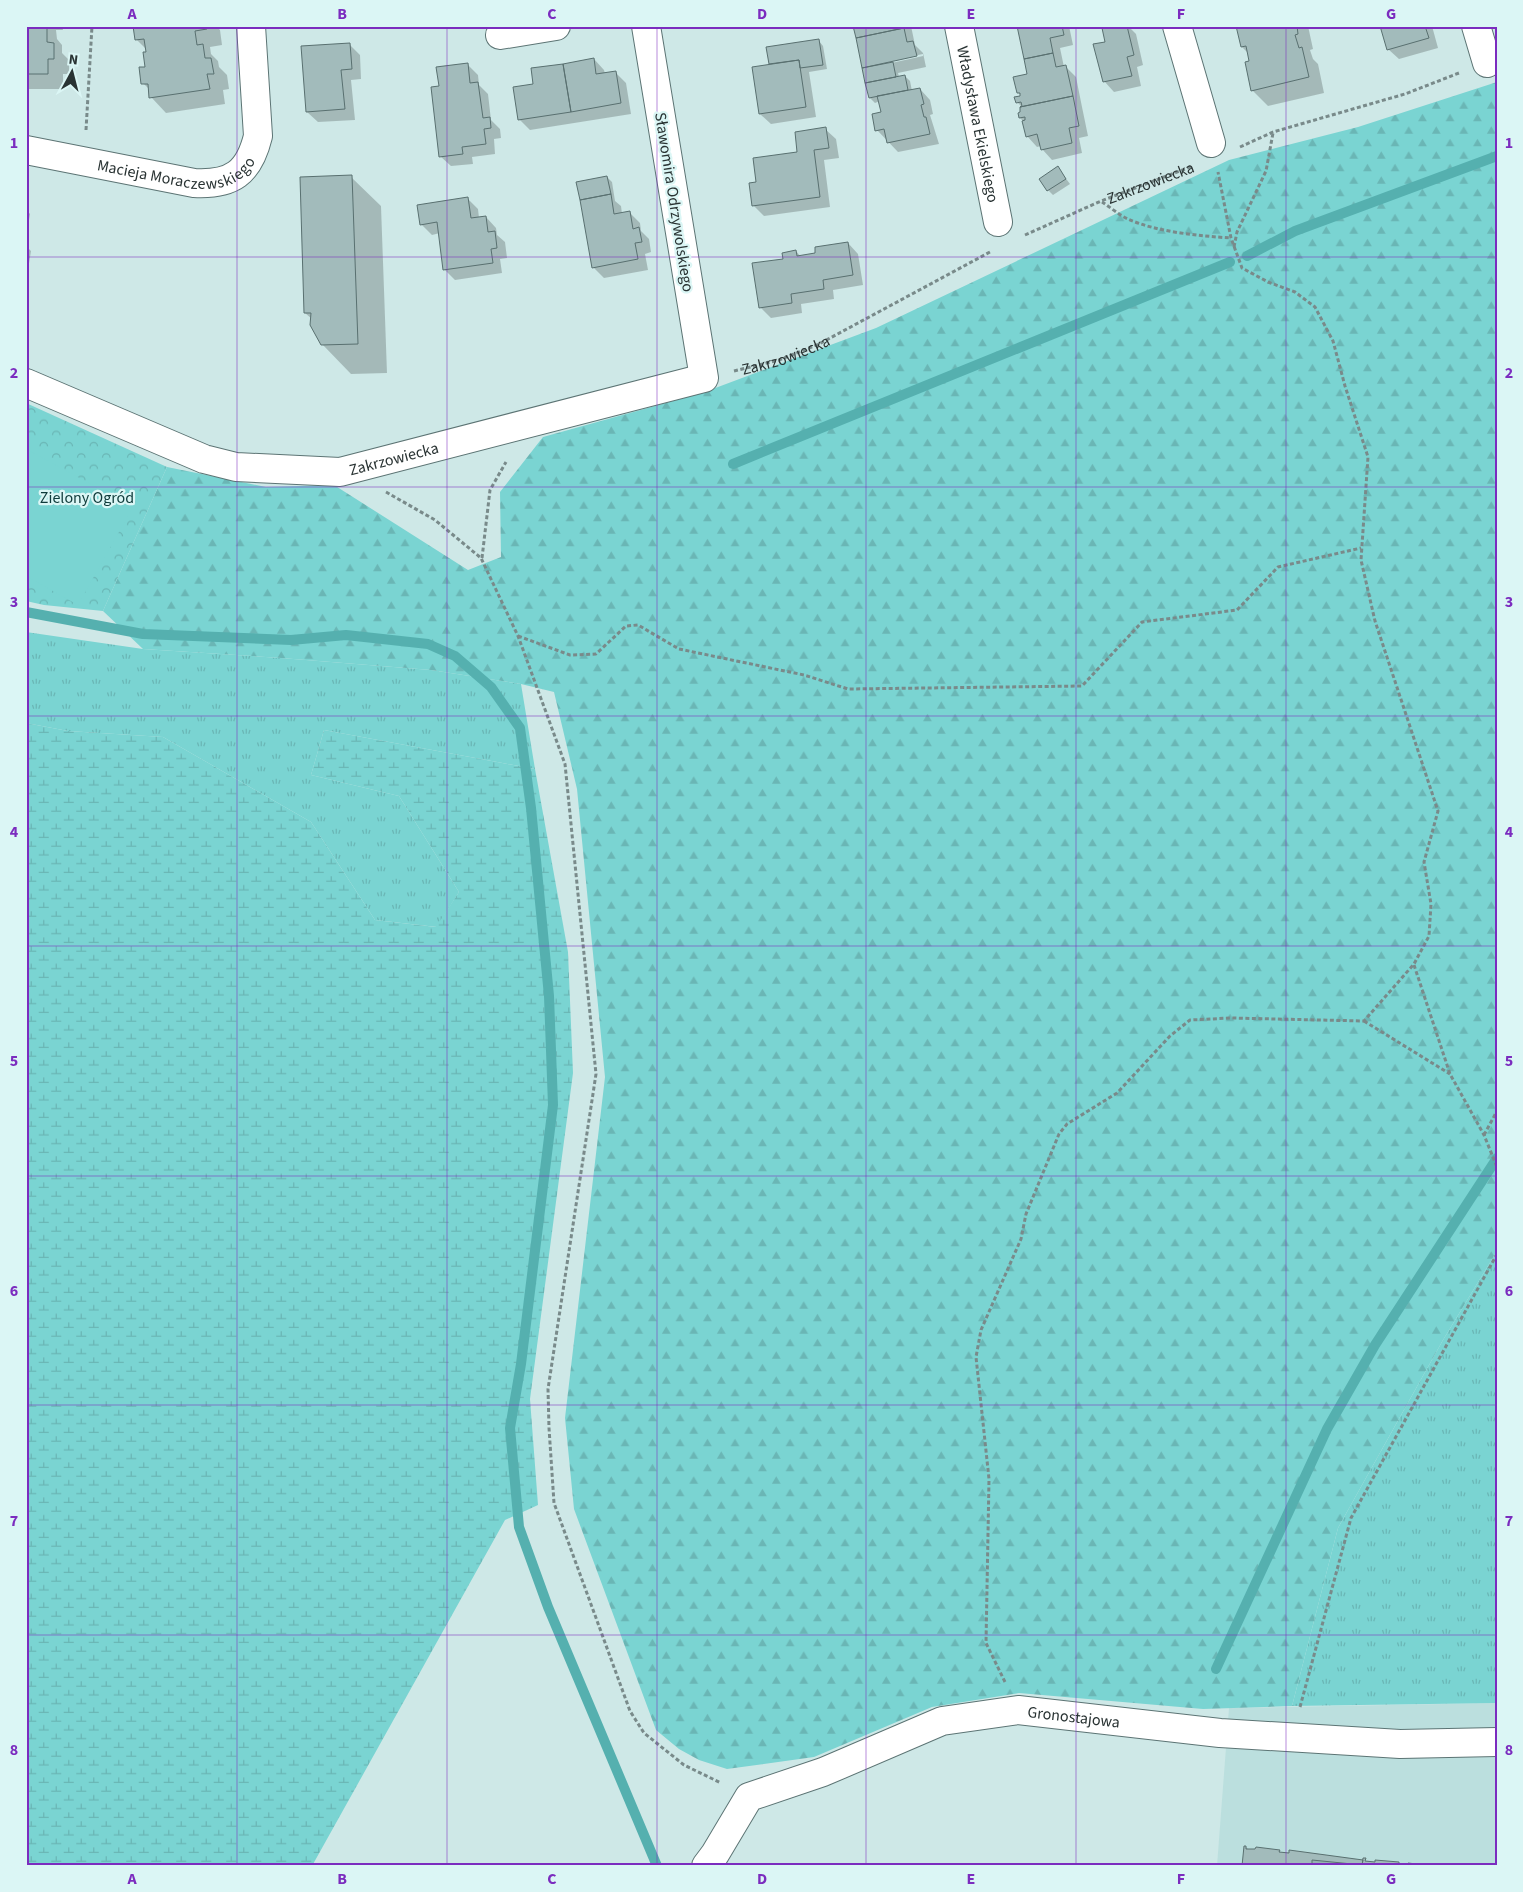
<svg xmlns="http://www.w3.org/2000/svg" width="1523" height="1892" font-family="'Source Sans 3',sans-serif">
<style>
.built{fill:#bbdfde}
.grass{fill:url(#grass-tufts)}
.forest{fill:url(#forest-firs)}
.wetland{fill:url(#wetland-marsh)}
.park{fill:url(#park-crowns)}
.garden{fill:#7ad4d2}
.shadow{fill:#0003;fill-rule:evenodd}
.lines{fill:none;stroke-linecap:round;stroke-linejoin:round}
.stream{stroke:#55b0af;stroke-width:10}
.building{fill:#a2bbbb;stroke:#597070}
.street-casing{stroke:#5c7474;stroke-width:30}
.path{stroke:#798a8a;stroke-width:3;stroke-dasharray:4 2.5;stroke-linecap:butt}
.street{stroke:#fff;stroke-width:28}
.grid{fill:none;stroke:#7b2cbf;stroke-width:1;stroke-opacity:0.55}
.labels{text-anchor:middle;stroke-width:4.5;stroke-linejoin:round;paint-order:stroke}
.street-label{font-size:16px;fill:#293333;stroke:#dbf6f5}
.park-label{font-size:16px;fill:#0f3b3b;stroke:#dbf6f5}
.neatline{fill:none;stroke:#7b2cbf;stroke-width:2}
.grid-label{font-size:16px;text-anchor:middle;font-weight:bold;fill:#7b2cbf}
</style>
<defs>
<pattern id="grass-tufts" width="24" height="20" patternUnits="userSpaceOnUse" patternTransform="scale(1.25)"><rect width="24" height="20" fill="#7ad4d2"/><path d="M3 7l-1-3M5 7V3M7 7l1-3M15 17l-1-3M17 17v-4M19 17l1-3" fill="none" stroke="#6ab6b5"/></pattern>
<pattern id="forest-firs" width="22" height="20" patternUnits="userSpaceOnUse" patternTransform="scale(1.25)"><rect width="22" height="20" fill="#7ad4d2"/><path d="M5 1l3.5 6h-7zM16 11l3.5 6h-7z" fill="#6ab6b5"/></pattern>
<pattern id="wetland-marsh" width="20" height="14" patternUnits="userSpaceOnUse" patternTransform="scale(1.25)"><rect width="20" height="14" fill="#7ad4d2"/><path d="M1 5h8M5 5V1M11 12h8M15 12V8" fill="none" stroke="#6ab6b5"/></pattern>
<pattern id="park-crowns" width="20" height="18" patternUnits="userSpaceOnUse" patternTransform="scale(1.25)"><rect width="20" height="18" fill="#7ad4d2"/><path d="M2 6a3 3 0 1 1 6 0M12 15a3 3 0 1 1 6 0" fill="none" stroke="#6ab6b5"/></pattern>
</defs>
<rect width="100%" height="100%" fill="#cee8e7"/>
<path class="built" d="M1497,1703V1866H1217L1229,1708Z"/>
<path class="grass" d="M26,632L143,649L281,658L431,670L521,684L535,769L324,730L311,775L399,796L459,892L437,927L375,920L311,822L163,737L68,731L26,723Z
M1497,1251V1703L1292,1706L1338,1528L1443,1340Z"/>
<path class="forest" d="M1497,82V1251L1443,1340L1338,1528L1292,1706L1203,1709L1019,1693L932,1707L814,1757L727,1769L699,1760L679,1749L656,1730L574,1509L565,1418L605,1077L577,789L554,692L521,684L431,670L281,658L143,649L103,611L167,467L266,487L334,485L468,570L501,557L500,492L543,437L702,393L876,328L1229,160L1358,127Z"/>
<path class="wetland" d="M26,723L68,731L163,737L311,822L375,920L436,927L459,892L399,796L311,775L324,730L535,769L568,952L573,1073L530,1399L538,1505L505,1520L312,1866H26Z"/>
<path class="park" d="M26,403L167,467L103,611L44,605L26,601Z"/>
<path class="garden" d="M26,449L133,507L78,605L26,576Z"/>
<path class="shadow" d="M26,26H62L63,30H56L57,39L62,45V53L69,60V74H63V89H26Z
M134,26H216L220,30L222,45L210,47L211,54L218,61L219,67L227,75L229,89L223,90L225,104L166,113L151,97L150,90L143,83L148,53L147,50L136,39Z
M855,26H911L915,45L923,53L926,67L898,73L899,77L905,76L910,81L912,91L920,89L930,100L933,114L930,115L939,144L898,152L877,130L882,113L880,101L875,103L870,98ZM923,54V56L869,68V65Z
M1018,26H1069L1073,45L1060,48L1064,67H1066L1076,77L1082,107L1088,136L1079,138L1082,153L1052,160L1042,149L1041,146L1037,147L1027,136L1024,122L1020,118L1022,107L1017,102L1023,97L1018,92L1029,75Z
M1115,26H1128L1136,34L1143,65L1137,67L1141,86L1114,92L1104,81L1106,43Z
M1237,26H1308L1313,49L1310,50L1313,59L1318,64L1324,93L1268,106L1252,90L1249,54L1242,47Z
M1382,26H1432L1438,48L1399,59L1388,49Z
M819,41L823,46L827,69L809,72L816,117L771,124L760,114L772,66L770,64Z
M349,44L360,55L361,79L351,80L355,120L318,122L307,112L302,47Z
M594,59L604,70L605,74L615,72L626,83L631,114L530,130L519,119L534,85Z
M467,64L478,75L479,85L488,94L491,120L500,129L501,138L494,139L495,154L472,157L473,164L451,166L440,156V87Z
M825,129L836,139L839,158L824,160L830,207L764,216L754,206L757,183L799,153Z
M1058,168L1070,184L1053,195L1048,190Z
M351,177L381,206L387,373L351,374L322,344L312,319L305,313Z
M607,177L612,182L615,201L621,206L622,214L629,212L640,223L641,231L649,239L651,252L645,254L648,270L604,278L593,267Z
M467,198L478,209L479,218L486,217L496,228L497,235L505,242L507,258L500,259L502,273L455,280L444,269L440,233L432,235L421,224Z
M26,209L30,214L28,226L26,225Z
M848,243L858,254L863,285L833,290L834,299L801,304L802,313L771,318L760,307L784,260L796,251L801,257L817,254Z
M26,246L31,251L26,282Z
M1246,1847L1249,1850L1279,1851L1282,1854L1365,1862L1399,1863L1401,1866H1243Z"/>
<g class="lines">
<path class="stream" d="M1247,256L1295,231L1497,156
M733,464L1230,262
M26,612L143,634L291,640L346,635L428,644L455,656L491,687L520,728L531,808L549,996L553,1105L521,1364L510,1428L519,1527L548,1607L657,1866
M1216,1669L1327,1429L1375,1345L1497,1158"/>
</g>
<path class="building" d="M26,26L47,28V42L54,43V59H48V74H26Z
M133,26H207V29L195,31L197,45L203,44L205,58H211L214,74H207L210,89L149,98L148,84H141L139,67H145L143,52H146L144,39L135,40Z
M853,26H904V28L856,38Z
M1017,26H1062L1064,35L1050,38L1053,53L1024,59Z
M1110,26H1127L1134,55L1127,57L1132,76L1103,82L1093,44L1105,42L1102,28Z
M1236,26H1297L1298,34L1295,35L1299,48L1302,47L1309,77L1251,91L1245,62L1249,61L1246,46L1241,47Z
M1380,26H1425L1429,38L1387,50Z
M904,28L907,42L913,41L917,56L862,68L856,38Z
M819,39L823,65L800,68L799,60L769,64L766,47Z
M350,43L352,69L341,70L345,109L306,112L301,46Z
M1053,53L1056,67L1066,65L1073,96L1020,107L1022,106L1021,102L1016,103L1014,97L1020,96V93H1017L1013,77L1027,74L1024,59Z
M594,58L596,74L616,71L621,103L571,112L563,64Z
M799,60L806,107L759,114L752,67Z
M893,62L896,77L865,83L862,68Z
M468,63L470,83L478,82L483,118L490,117L491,128L484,129L486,144L462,147L463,154L439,157L431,87L439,86L436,67Z
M563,64L571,112L518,120L513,87L533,84L531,68Z
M905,75L908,90L869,98L865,83Z
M920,88L924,104L921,105L924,117H926L930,134L887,143L884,129L875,131L872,114L881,112L877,96Z
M1073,96L1079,126L1069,128L1072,143L1041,150L1037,134L1026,137L1022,121L1025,120V117L1019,118L1018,113L1020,112V107Z
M826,127L829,148L814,150L820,197L752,206L749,183L756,182L753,158L797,152L795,132Z
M1058,166L1066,179L1047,191L1039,179Z
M352,175L358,344L321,345L310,325L311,313H304L300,177Z
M607,176L611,194L580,200L576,182Z
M611,194L614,214L630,211L633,229L639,227L642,242L635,243L638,259L592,268L580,200Z
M468,197L471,218L486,216L488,232L495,231L497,248L491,249L493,263L443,270L437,222L420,225L417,205Z
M848,242L853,275L823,280L824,289L791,294L792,303L759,308L752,263L783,259L782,253L796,250L797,256L815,253V247Z
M1244,1846H1246V1849H1255L1256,1847L1280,1850L1279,1852L1289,1853V1850L1363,1860L1362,1865L1312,1860V1866H1242Z
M1363,1858H1366L1365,1861L1375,1862V1860L1399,1862V1865H1408V1863L1433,1866H1362Z"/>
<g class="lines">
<defs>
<g id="street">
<path id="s3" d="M959,26L998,222"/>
<path d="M1177,26L1211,143"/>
<path d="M1476,26L1487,63"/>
<path d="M500,35L556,26"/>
<path id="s4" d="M26,150L194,183C232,185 249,173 258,136L251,26"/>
<path id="s5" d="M26,383L204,459L236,467L340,472L704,378L646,26"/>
<path id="s6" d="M706,1866L715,1854L749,1797L823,1772L942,1721L1018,1710L1220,1733L1400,1744L1497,1742"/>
</g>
</defs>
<use href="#street" class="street-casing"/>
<g class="path">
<path d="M86,130L92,26"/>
<path d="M1240,147L1273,132L1405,94L1459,73"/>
<path d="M1102,202C1110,207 1119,215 1128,219C1156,232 1200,236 1231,238"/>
<path id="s1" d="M1025,235L1101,201L1193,166"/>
<path d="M1234,247L1237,232L1266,171L1273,133"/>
<path id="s2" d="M734,371L779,360L819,344L990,252"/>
<path d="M386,492L435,520L481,558L518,636L565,764L596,1074L548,1389L549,1428L554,1503L630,1711L644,1733L684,1765L721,1783"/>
<path d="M482,558L490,490L506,462"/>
<path d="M518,636L570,655L596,654L626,626L638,625L679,649L804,675L848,689L1082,686L1142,622L1237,610L1278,567L1361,548"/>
<path d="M1414,965L1450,1074L1484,1135L1497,1167"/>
<path d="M1364,1021L1450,1074"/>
<path d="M1484,1135L1497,1111"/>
<path d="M1005,1682L986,1643L989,1479L976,1357L981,1330L1021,1239L1026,1214L1059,1134L1067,1124L1117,1093L1170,1036L1190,1020L1231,1018L1364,1021L1414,964L1429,936L1431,904L1424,862L1438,811L1375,621L1361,560L1368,457L1345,386L1333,341L1315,307L1295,292L1268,282L1242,268L1231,238L1218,172"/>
<path d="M1300,1707L1351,1518L1497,1254"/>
</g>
<use href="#street" class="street"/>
</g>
<path class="grid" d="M237,26V1866M447,26V1866M657,26V1866M866,26V1866M1076,26V1866M1286,26V1866M26,257H1497M26,487H1497M26,716H1497M26,946H1497M26,1176H1497M26,1405H1497M26,1635H1497"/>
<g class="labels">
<g class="street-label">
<text dy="6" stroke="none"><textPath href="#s3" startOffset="100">Władysława Ekielskiego</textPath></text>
<text dy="6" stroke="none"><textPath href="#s4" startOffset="155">Macieja Moraczewskiego</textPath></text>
<text dy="6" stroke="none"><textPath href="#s1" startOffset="136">Zakrzowiecka</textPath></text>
<text transform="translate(675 202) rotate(81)" y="6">Sławomira Odrzywolskiego</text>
<text dy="6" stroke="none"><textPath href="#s2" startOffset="54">Zakrzowiecka</textPath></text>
<text dy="6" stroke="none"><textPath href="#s5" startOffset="386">Zakrzowiecka</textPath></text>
<text dy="6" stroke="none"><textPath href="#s6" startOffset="422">Gronostajowa</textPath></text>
</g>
<g class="park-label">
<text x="87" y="503">Zielony Ogród</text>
</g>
</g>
<rect width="1523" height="1892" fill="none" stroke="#dbf6f5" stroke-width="55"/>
<g transform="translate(72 72) rotate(7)" stroke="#dbf6f5" stroke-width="4" paint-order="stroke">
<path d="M0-4L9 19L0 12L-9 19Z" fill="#293333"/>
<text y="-8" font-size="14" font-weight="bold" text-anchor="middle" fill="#293333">N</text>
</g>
<rect x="28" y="28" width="1468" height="1836" class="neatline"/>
<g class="grid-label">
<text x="132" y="19">A</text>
<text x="342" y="19">B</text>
<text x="552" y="19">C</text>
<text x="762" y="19">D</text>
<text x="971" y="19">E</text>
<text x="1181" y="19">F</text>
<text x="1391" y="19">G</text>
<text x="14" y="148">1</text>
<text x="1509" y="148">1</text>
<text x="14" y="378">2</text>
<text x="1509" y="378">2</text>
<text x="14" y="607">3</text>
<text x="1509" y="607">3</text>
<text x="14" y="837">4</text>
<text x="1509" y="837">4</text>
<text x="14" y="1066">5</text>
<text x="1509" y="1066">5</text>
<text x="14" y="1296">6</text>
<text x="1509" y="1296">6</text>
<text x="14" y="1526">7</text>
<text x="1509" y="1526">7</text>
<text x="14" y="1755">8</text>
<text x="1509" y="1755">8</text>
<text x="132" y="1884">A</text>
<text x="342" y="1884">B</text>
<text x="552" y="1884">C</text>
<text x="762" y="1884">D</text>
<text x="971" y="1884">E</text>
<text x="1181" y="1884">F</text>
<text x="1391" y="1884">G</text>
</g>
</svg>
